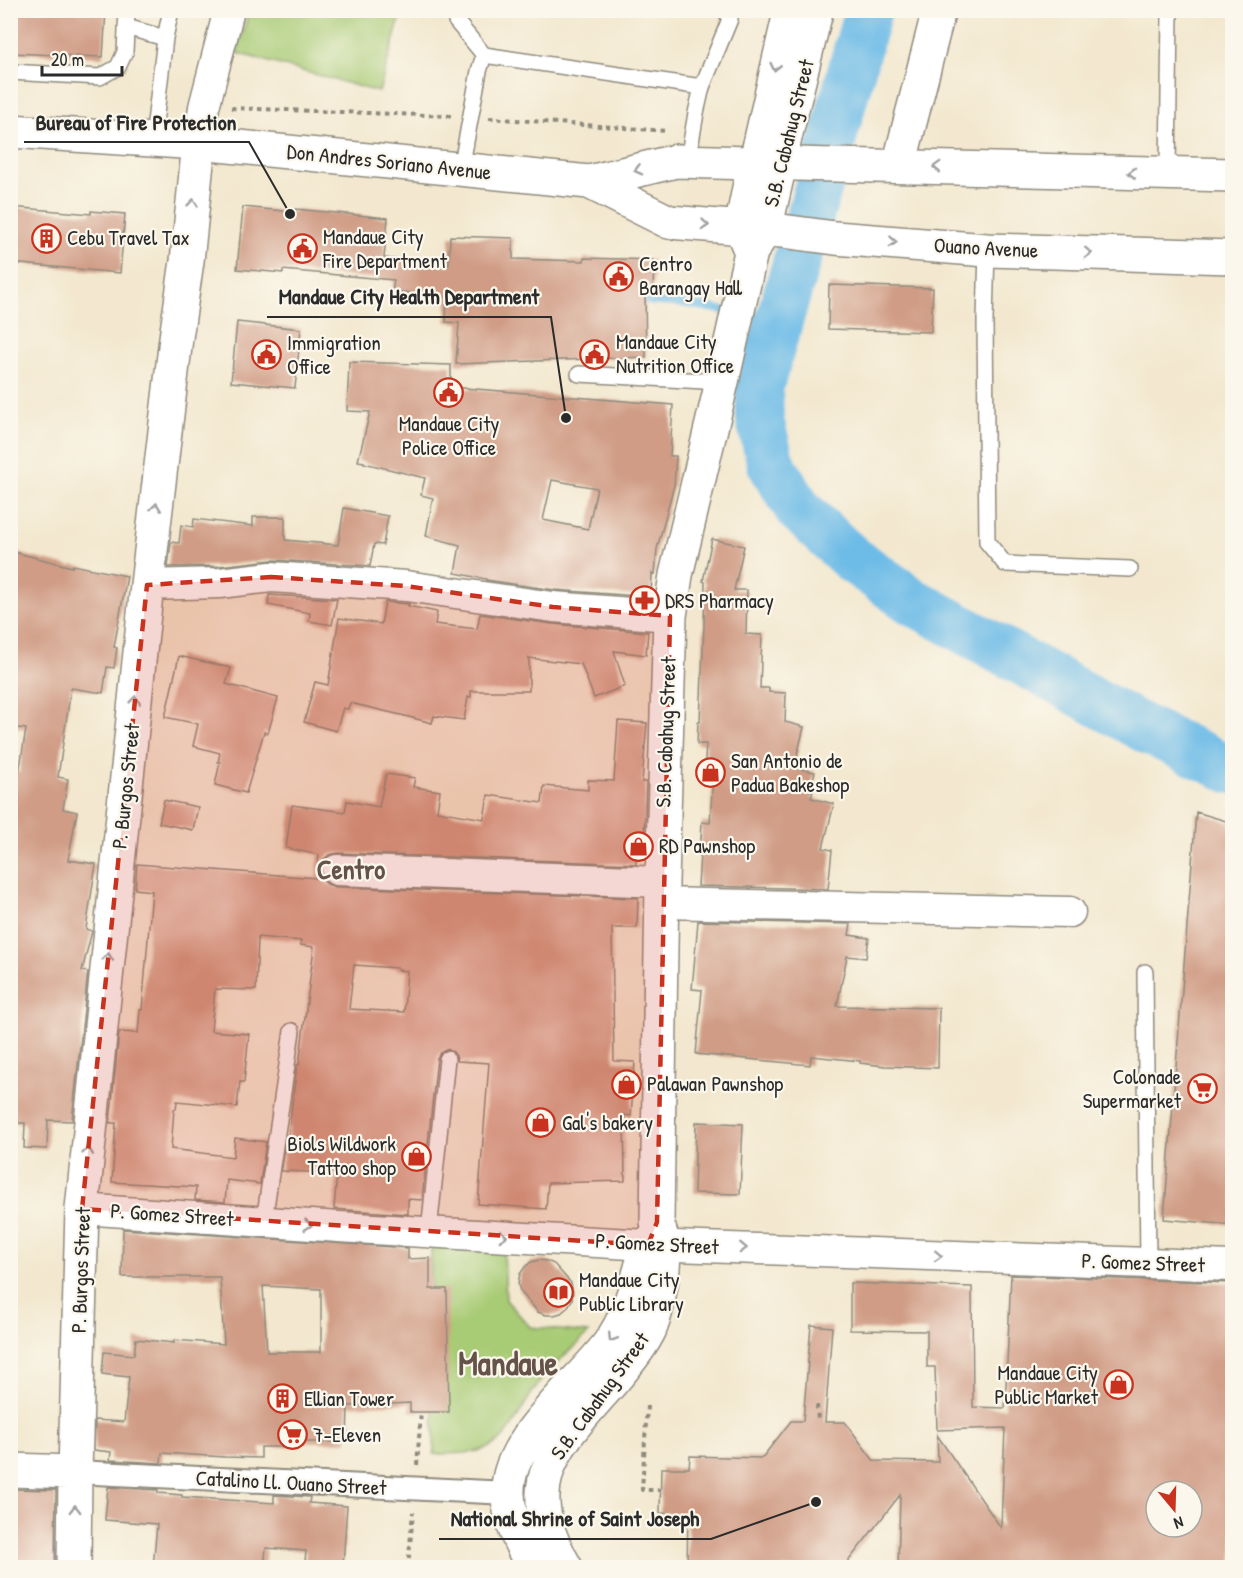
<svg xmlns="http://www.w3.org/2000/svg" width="1243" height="1578" font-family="'Patrick Hand',sans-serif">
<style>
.green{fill:#a8cb74;stroke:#6a7b50;stroke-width:1.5}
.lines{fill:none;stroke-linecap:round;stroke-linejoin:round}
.stream{stroke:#6dbbe7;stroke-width:8}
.river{stroke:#6dbbe7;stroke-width:48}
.building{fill:#d09c85;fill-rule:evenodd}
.service-casing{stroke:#8f8a7d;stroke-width:18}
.pedestrian-casing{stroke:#8f8a7d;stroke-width:26}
.minor-casing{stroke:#8f8a7d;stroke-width:33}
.tertiary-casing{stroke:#8f8a7d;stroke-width:36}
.trunk-casing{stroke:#8f8a7d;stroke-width:36}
.path{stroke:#8f8a7d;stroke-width:4;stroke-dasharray:4.5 4.5;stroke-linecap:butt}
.service{stroke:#fff;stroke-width:15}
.pedestrian{stroke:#fff;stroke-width:22}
.minor{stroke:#fff;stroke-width:30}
.tertiary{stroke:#fff;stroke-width:33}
.trunk{stroke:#fff;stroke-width:33}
.oneway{stroke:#a0a0a0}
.marked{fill:#c8321e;fill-opacity:0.2;stroke:#c8321e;stroke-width:4.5;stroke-dasharray:12 8;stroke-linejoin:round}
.labels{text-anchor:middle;stroke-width:4.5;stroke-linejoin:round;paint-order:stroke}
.street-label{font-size:21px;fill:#2b2b2b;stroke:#fbf7ec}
.poi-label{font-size:21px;fill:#2b2b2b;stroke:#fbf7ec;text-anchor:start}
.district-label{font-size:27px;font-weight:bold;fill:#65534a;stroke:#fbf7ec}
.town-label{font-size:33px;font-weight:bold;fill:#65534a;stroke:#fbf7ec}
.leader{fill:none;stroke:#2b2b2b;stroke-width:2}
.callout-dot{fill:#2b2b2b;stroke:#fbf7ec;stroke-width:2}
.callout-label{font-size:22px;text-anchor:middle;font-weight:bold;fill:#2b2b2b;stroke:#fbf7ec;stroke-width:4.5;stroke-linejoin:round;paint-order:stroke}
</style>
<rect width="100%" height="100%" fill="#fbf7ec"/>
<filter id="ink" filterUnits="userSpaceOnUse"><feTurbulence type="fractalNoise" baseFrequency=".0167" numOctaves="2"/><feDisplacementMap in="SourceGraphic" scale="12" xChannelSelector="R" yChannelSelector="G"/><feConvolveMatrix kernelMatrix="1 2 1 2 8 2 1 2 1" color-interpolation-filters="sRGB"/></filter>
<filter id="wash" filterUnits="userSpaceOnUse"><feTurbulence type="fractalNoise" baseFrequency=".008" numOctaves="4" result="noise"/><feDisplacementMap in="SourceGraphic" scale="24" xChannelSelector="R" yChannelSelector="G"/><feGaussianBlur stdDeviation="1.35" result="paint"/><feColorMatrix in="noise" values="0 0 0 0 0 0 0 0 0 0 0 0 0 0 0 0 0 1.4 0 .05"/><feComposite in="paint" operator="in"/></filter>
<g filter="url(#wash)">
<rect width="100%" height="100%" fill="#f3e8cf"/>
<path class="green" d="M249,11H402L379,92L237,53Z
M431,1246L504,1252L506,1300L530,1327L589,1333C570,1351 549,1368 534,1390C522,1406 511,1436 493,1445C476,1455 454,1453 434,1454Z"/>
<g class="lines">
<path class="stream" d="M634,300L687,304L732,312
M744,314L779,320"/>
<path class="river" d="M868,10L833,138L759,389L760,420L771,464L799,510L852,559L912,601L1147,730L1232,770"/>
</g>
<g id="blocks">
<path class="building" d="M10,10H106L103,57L10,53Z
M10,207L91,214V211L125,214L120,273L10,263Z
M243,207L295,212V209L388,218L384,258L449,265L450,236L513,238V259L584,261V258L654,260L653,293H645L646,357L456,364L459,323L446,322L447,297L392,291L394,280L283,270V273L237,269Z
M829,285L933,288L931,332L828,329Z
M237,322L301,329L295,388L231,382Z
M349,362L451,365V387L673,405L670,456H676L674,485L657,549L655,574L652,573L651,597L555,590L486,580V579L455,573L460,545L426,536L433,498L421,495L425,478L364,463V462L358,461L370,412L347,411ZM552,480L597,488L588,529L543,520Z
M344,508L388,516L383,545L374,544L370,566L272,560L219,566L168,567L171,542L179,543L181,525L193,527L194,519L253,526V517H285V540L338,545Z
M712,539L744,546L734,590H747L746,634L762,635L760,688H769V692L786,693L785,722L804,727L794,768L815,772L810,791H813L811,798L834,804L823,848L832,850L828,889L698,886L702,822L710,823L713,775L704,774L706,744H697L698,722H700L704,625L705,582L703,581Z
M10,551L72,567L73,565L127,576L114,647L117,648L114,668L107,667L103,693L71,688L58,777L68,779L63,809L77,812L68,860L96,864L86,929L92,931L82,971L88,972L72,1121L48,1120L47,1149L24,1148L25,1123H10V771L19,773L26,729L10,727Z
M269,595L337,599L332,625L309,621L310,613L268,605Z
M385,602L409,604L408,606L437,612L435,624L477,629L480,614L552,624L648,632L646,655L614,651L625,686L594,698L581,664L529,658V691H471V697H468L464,720L434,716L432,723L401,715L350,703L348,709L343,708L336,731L304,722L315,682L328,685L339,618L381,624Z
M179,656L231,668L226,684L278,698L268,733L264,732L246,793L215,785L220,762H218L220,753L193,746L198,724L165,717Z
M618,721L647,723L642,782H646L644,840H636V864L338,853L329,855L323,860L320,870L322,879L327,884L336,887L638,898L637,928H612L614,1061L635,1062L631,1116L624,1115L625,1181L548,1183L546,1209L478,1204L489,1063L457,1061L456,1056L453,1052L447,1049L440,1053L437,1058L422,1200L408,1199V1214L334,1209L337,1173L281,1171L285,1144L287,1145L297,1065H299L314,947L300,945L301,941L258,937L256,990L215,989L211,1031L249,1034L244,1082H240L237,1107L177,1101L176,1109H174L171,1149L233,1157L235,1138L266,1142L260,1184L227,1180L225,1202L195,1200L196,1187L112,1182L116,1123H110L119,1032L138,1033L140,1010H142L152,891L135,889L137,864L316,878L319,855L286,848L292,805L345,812L347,801L379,807L386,774L415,778L413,787L440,791L437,811L484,819L488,795L542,803L544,786L588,790V780L614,781ZM354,965L397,968V970L407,971L404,1012L349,1009Z
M164,800L198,807L193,830L159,823Z
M1196,812L1233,823V1225L1164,1219Z
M698,921L851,924L849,935L869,938L866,958L847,956L837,1006L939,1008L938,1068L885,1066L860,1063V1061L811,1056L810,1065L696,1054L702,990L692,989Z
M696,1122L743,1124L740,1194L694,1193Z
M123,1229L408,1248V1259L430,1258V1289H447L449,1412H410V1403L348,1406L347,1442H302V1447H261V1458L225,1457L162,1453L161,1463L110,1460L111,1452L94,1450L95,1420L124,1422L129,1377L102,1374L104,1352L134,1355L136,1339L174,1343V1340L224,1344L220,1277H122ZM263,1286L321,1289V1352H267Z
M539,1260L547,1261L554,1264L571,1283L573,1292L572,1300L567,1308L561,1313L554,1315H546L538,1312L520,1291L518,1283L520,1274L525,1267L531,1262Z
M1011,1275L1233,1283V1568H898L900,1495L843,1568H687L688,1514L660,1513L661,1468H689L690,1456L762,1458L791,1421H803L811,1325L832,1327L825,1422H845L874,1461L938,1462L937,1435L1001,1528L1005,1428L937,1430L935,1367H927V1331L850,1330V1283L972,1287L973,1407L1005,1408ZM1156,1491H1192V1527H1156Z
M108,1487L158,1490V1493L182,1495V1497L274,1503V1495L310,1497L309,1503L347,1506L343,1565L305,1562L306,1551L266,1548L264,1568H153L157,1524L105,1520Z
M10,1489L56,1490L55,1565L10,1564Z"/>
</g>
</g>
<g filter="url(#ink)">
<use href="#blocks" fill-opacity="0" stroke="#8f8a7d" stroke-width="1.5"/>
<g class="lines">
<defs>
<path id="service" d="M455,10L456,21L484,55L479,71L461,169
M126,27L165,38
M484,55L702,87
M10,72L100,77L118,67L125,52L127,10
M153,140L165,38L171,10
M688,160L696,113L702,87L730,19L725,10
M1168,174L1170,10
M987,250L985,320L987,542L1005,564L1130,569
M579,374L722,382
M1145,972L1148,1263
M264,1221L292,1031
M429,1231L447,1059"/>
<path id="pedestrian" d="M75,1472L508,1493"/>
<path id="minor" d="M199,143L204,107L229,10
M754,163L789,10
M780,164L818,10
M147,585L220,583L271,577L406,586L553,607L670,616
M337,870L662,882
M662,903L1070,912
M82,1209L339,1227L648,1245L1232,1266"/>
<path id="tertiary" d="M899,165L939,10
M751,252L741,228L754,163
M10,1470L75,1472
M74,1568L75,1472L82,1209L147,585L176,338L187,261L199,143
M533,1568C521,1545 509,1520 508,1494C505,1441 578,1385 608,1345C632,1313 637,1279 648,1243
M566,1568C513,1478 560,1443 616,1377C628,1363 642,1346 650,1329C658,1310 666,1264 663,1244C662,1236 659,1229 657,1222L662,882L670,616L676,575L722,382L751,252L765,230L780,164"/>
<path id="trunk" d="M10,131L199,143L589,182L676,161L1232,175
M589,182L669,222L782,231L835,238L987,250L1232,257"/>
</defs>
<use href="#service" class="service-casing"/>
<use href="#pedestrian" class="pedestrian-casing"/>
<use href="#minor" class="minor-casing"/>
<use href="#tertiary" class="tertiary-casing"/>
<use href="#trunk" class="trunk-casing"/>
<path class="path" d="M231,108L451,116
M489,118L667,131
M817,1405L818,1421
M647,1406L642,1490H661
M417,1465L421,1412
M408,1568L413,1512"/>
<use href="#service" class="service"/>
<use href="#pedestrian" class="pedestrian"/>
<use href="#minor" class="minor"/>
<use href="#tertiary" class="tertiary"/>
<use href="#trunk" class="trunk"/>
</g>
<defs><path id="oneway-chevron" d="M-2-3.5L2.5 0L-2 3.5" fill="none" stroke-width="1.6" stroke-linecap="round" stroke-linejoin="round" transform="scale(1.5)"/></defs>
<g class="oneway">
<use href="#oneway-chevron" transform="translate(775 67) rotate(103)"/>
<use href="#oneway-chevron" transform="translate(937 167) rotate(-178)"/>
<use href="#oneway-chevron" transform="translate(638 170) rotate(166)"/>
<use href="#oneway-chevron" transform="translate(1132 173) rotate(-179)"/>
<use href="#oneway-chevron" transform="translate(193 203) rotate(-84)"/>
<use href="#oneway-chevron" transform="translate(705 225) rotate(5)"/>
<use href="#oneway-chevron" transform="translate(893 242) rotate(4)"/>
<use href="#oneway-chevron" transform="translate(1088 253) rotate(2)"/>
<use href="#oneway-chevron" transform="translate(156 507) rotate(-83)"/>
<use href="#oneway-chevron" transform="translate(135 700) rotate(-84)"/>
<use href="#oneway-chevron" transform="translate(108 957) rotate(-84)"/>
<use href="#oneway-chevron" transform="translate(88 1151) rotate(-84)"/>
<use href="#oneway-chevron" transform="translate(308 1225) rotate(4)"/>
<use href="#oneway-chevron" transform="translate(503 1236) rotate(3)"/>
<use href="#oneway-chevron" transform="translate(743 1248) rotate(2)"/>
<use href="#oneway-chevron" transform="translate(938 1256) rotate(2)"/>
<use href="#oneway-chevron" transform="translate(612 1338) rotate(122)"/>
<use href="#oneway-chevron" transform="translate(75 1509) rotate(-90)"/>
</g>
</g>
<path class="marked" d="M271,577L406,586L553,607L670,616L657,1222L648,1245L82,1209L147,585Z"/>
<defs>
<symbol id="building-ring" viewBox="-11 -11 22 22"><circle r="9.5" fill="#fbf7ec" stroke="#c8321e" stroke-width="1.5"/><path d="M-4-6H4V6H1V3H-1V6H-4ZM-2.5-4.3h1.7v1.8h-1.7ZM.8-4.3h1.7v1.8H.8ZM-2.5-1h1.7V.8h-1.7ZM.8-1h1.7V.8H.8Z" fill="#c8321e"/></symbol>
<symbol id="civic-ring" viewBox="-11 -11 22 22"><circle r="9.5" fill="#fbf7ec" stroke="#c8321e" stroke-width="1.5"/><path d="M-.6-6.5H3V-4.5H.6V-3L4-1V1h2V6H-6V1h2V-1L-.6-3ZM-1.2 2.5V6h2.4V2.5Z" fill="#c8321e"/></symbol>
<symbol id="pharmacy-ring" viewBox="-11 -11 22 22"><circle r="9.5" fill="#fbf7ec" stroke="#c8321e" stroke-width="1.5"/><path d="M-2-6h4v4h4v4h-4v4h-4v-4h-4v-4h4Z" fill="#c8321e"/></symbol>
<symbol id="shop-ring" viewBox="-11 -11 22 22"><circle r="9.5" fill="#fbf7ec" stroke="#c8321e" stroke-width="1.5"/><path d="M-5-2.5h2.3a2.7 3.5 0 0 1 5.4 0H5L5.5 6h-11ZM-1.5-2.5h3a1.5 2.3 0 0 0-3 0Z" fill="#c8321e"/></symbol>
<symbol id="supermarket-ring" viewBox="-11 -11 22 22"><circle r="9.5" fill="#fbf7ec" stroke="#c8321e" stroke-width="1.5"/><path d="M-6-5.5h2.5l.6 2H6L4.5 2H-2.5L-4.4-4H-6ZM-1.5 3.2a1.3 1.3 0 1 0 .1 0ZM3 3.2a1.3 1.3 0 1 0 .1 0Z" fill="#c8321e"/></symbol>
<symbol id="library-ring" viewBox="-11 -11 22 22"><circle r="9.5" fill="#fbf7ec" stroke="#c8321e" stroke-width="1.5"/><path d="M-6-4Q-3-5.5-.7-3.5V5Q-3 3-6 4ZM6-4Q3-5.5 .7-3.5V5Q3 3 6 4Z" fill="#c8321e"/></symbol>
</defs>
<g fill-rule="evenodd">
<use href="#building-ring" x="30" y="222" width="33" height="33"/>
<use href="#civic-ring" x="286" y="232" width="33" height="33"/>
<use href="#civic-ring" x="602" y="260" width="33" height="33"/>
<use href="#civic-ring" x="578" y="338" width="33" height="33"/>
<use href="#civic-ring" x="250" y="338" width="33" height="33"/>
<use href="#civic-ring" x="432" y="376" width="33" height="33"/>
<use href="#pharmacy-ring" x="628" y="584" width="33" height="33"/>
<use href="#shop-ring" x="694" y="756" width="33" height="33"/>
<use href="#shop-ring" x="622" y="830" width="33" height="33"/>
<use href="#shop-ring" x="610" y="1068" width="33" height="33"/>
<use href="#supermarket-ring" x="1186" y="1072" width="33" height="33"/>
<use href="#shop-ring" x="524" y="1106" width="33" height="33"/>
<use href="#shop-ring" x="400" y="1140" width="33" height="33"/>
<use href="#library-ring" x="542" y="1276" width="33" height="33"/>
<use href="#shop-ring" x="1102" y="1368" width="33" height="33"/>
<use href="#building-ring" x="266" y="1382" width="33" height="33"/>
<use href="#supermarket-ring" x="276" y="1418" width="33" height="33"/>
</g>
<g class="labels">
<g class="street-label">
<text transform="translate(789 133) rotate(-76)" y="7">S.B. Cabahug Street</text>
<text transform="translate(389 162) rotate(6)" y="7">Don Andres Soriano Avenue</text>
<text transform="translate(986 248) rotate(3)" y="7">Ouano Avenue</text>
<text transform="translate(666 732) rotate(-88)" y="7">S.B. Cabahug Street</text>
<text transform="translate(126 786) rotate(-84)" y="7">P. Burgos Street</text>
<text transform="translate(172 1215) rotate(4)" y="7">P. Gomez Street</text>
<text transform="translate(657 1244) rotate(3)" y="7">P. Gomez Street</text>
<text transform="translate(1143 1263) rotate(2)" y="7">P. Gomez Street</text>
<text transform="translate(81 1270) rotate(-88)" y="7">P. Burgos Street</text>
<text transform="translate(600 1396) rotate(-54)" y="7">S.B. Cabahug Street</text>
<text transform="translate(291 1483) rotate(3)" y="7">Catalino Ll. Ouano Street</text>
</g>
<g class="poi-label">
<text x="323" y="244">Mandaue City<tspan x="323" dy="24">Fire Department</tspan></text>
<text x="67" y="245">Cebu Travel Tax</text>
<text x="639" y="271">Centro<tspan x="639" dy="24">Barangay Hall</tspan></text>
<text x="616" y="349">Mandaue City<tspan x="616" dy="24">Nutrition Office</tspan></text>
<text x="287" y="350">Immigration<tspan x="287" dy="24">Office</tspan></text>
<text x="449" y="431" text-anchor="middle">Mandaue City<tspan x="449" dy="24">Police Office</tspan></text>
<text x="665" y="608">DRS Pharmacy</text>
<text x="731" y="768">San Antonio de<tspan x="731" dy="24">Padua Bakeshop</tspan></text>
<text x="659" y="853">RD Pawnshop</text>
<text x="1181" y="1084" text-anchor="end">Colonade<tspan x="1181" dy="24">Supermarket</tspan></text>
<text x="647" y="1091">Palawan Pawnshop</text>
<text x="562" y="1130">Gal's bakery</text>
<text x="396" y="1151" text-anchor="end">Biols Wildwork<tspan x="396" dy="24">Tattoo shop</tspan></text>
<text x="579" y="1287">Mandaue City<tspan x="579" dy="24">Public Library</tspan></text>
<text x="1098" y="1380" text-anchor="end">Mandaue City<tspan x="1098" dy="24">Public Market</tspan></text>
<text x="304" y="1406">Ellian Tower</text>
<text x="313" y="1442">7-Eleven</text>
</g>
<g class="district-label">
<text x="351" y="879">Centro</text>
</g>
<g class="town-label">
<text x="508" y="1375">Mandaue</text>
</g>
</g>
<path class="leader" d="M290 214L249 142H24M566 418L551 317H267M816 1502L711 1539H439"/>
<g class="callout-dot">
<circle cx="290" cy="214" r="6"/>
<circle cx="566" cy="418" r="6"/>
<circle cx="816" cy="1502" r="6"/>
</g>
<g class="callout-label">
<text x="136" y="130">Bureau of Fire Protection</text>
<text x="409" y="304">Mandaue City Health Department</text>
<text x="575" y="1526">National Shrine of Saint Joseph</text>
</g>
<rect width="1243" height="1578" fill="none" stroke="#fbf7ec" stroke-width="36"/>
<g transform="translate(1174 1509) rotate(161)"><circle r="28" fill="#fbf7ec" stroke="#a8a59f" stroke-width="1.5"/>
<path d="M0-4.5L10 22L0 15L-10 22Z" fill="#c8321e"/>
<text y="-9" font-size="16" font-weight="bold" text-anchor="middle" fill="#2b2b2b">N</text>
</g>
<path d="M42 66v9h80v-9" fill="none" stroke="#2b2b2b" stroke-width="3"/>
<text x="51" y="66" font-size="18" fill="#2b2b2b" stroke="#fbf7ec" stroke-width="4.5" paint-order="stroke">20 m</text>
</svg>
